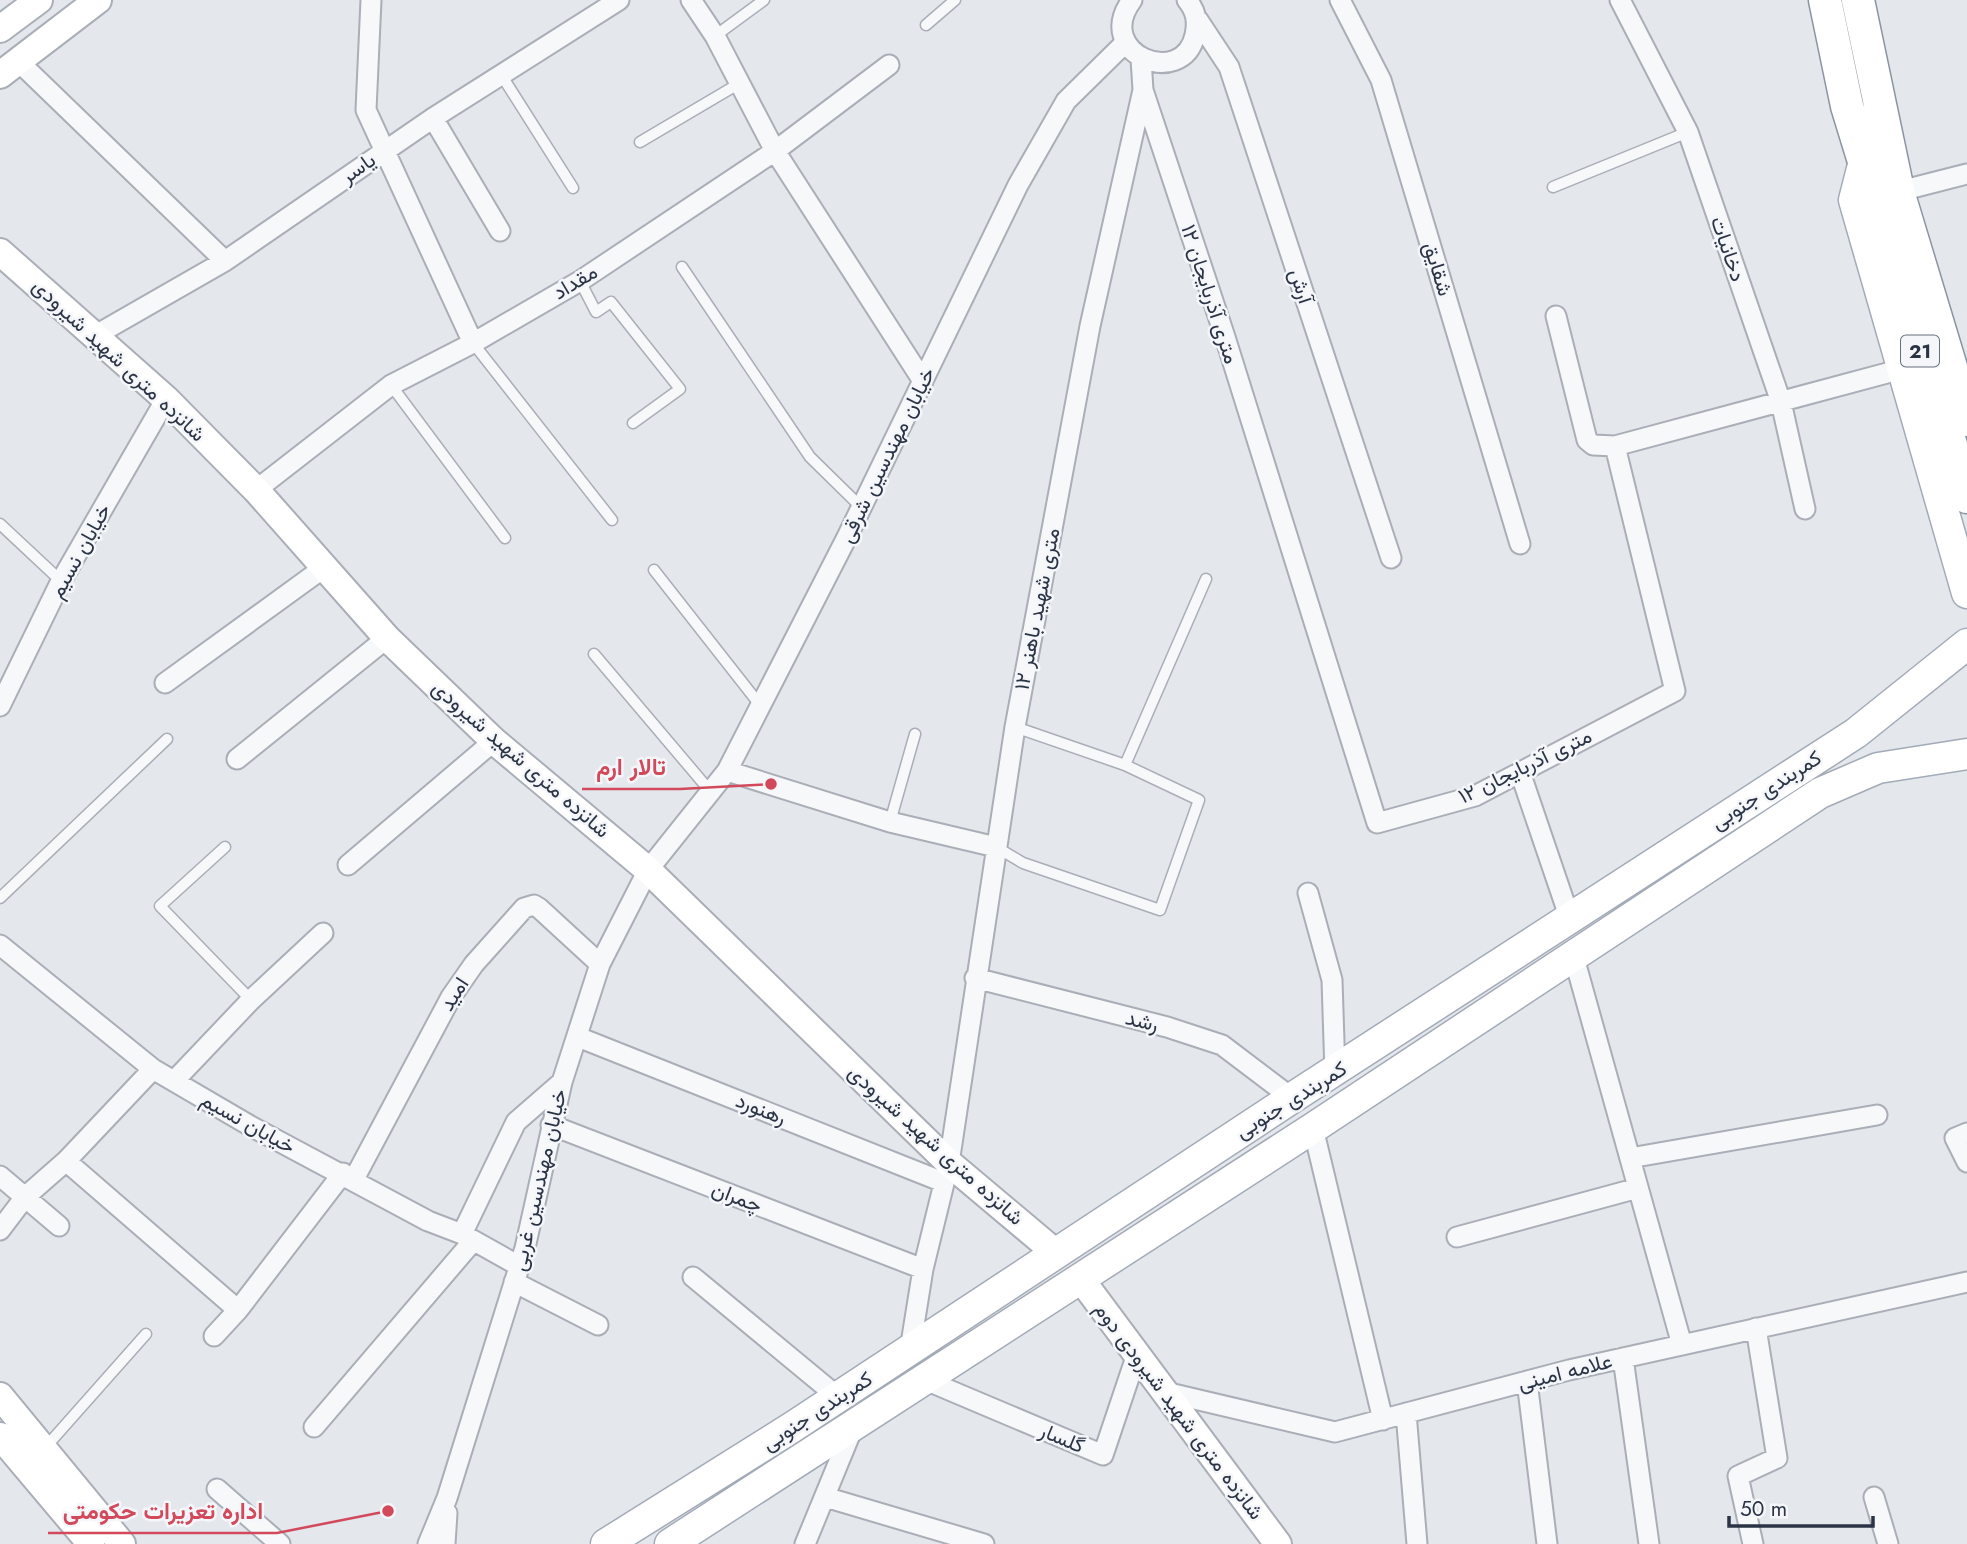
<svg xmlns="http://www.w3.org/2000/svg" width="1967" height="1544" font-family="Jost,Vazirmatn,sans-serif">
<style>
.lines{fill:none;stroke-linecap:round;stroke-linejoin:round}
.service-casing{stroke:#a9aeb7;stroke-width:13}
.minor-casing{stroke:#a9aeb7;stroke-width:23}
.secondary-casing{stroke:#a9aeb7;stroke-width:30}
.primary-casing{stroke:#a3abb8;stroke-width:33}
.trunk-casing{stroke:#8b94a3;stroke-width:35}
.service{stroke:#f7f8fa;stroke-width:10}
.minor{stroke:#f7f8fa;stroke-width:19}
.secondary{stroke:#fff;stroke-width:26}
.primary{stroke:#fff;stroke-width:30}
.trunk{stroke:#fff;stroke-width:32}
.labels{text-anchor:middle;stroke-width:5;stroke-linejoin:round;paint-order:stroke}
.shield{fill:#f4f6f9;stroke:#676e7b;stroke-width:2}
.shield-label{font-size:19px;font-weight:bold;fill:#2b3445}
.street-label{font-size:21px;fill:#2b3445;stroke:#f4f6f9}
.leader{fill:none;stroke:#d1495b;stroke-width:2.5}
.callout-dot{fill:#d1495b;stroke:#f4f6f9;stroke-width:2.5}
.callout-label{font-size:23px;text-anchor:middle;font-weight:bold;fill:#d1495b;stroke:#f4f6f9;stroke-width:5;stroke-linejoin:round;paint-order:stroke}
</style>
<rect width="100%" height="100%" fill="#e4e7ec"/>
<g class="lines">
<defs>
<path id="service" d="M926,25L955,0
M715,36L764,0
M502,76L573,188
M640,142L740,83
M1553,187L1688,132
M682,267L810,457L862,508
M580,281L596,312L611,302L680,389L633,423
M473,343L612,520
M391,385L505,538
M0,524L61,581
M654,570L760,705
M594,654L710,791
M1125,765L1206,579
M890,822L915,734
M225,847L160,906L251,1000
M996,847L1023,863L1160,910L1199,800L1125,765L1015,727
M0,898L167,739
M44,1449L146,1334"/>
<path id="minor" d="M371,0L366,110L473,343
M691,0L715,36L775,151L923,381
M1132,0C1092,54 1183,90 1195,35C1198,21 1196,11 1187,0
M1340,0L1381,80L1520,544
M1620,0L1688,132L1781,402L1805,509
M1198,20L1229,67L1391,558
M18,61L225,261
M1143,90L1225,337L1377,823L1475,796L1675,691L1615,446L1902,369
M433,118L500,231
M1912,188L1967,174
M1556,316L1587,440L1593,445L1615,446
M96,335L225,261L433,118L619,0
M256,490L391,385L473,343L580,281L775,151L889,65
M165,683L322,569
M0,706L61,581L166,399
M237,759L387,638
M727,771L890,822L996,847
M1520,772L1570,919
M348,865L494,741
M1308,893L1332,980L1335,1073
M0,945L153,1069L254,1128L428,1221L462,1234L519,1266
M1573,954L1682,1345
M975,978L1167,1027L1222,1045L1292,1098
M578,1037L943,1182
M174,1081L251,1000L323,933
M551,1125L923,1269
M1313,1128L1383,1420
M1967,1133L1955,1138L1967,1162
M1630,1158L1877,1115
M66,1161L238,1310
M0,1176L59,1226
M354,1179L451,997L474,964L524,908L534,905L539,908L600,964
M0,1230L25,1197L66,1161L153,1069
M462,1234L516,1122L562,1082
M1457,1237L1638,1188
M693,1277L838,1397
M514,1282L598,1325
M214,1336L238,1310L343,1173
M910,1350L923,1269L949,1163L1015,727L1090,326L1143,90L1141,59
M1623,1358L1649,1544
M923,1379L1103,1455L1137,1354
M1527,1381L1547,1544
M1165,1392L1335,1432L1569,1370L1967,1282
M1406,1413L1417,1544
M314,1427L473,1241
M217,1489L280,1544
M825,1497L984,1544
M1874,1497L1888,1544
M428,1544L447,1498L525,1248L562,1082L600,964L648,870L727,771L847,537L1018,185L1066,101L1126,42
M445,1544L447,1513
M805,1544L854,1425
M1753,1544L1738,1476L1777,1458L1756,1328"/>
<path id="secondary" d="M0,29L39,0
M0,75L98,0
M0,252L166,399L256,490L387,638L494,741L648,870L949,1163L1056,1253
M1080,1278L1278,1544
M0,1396L122,1544
M0,1436L91,1544"/>
<path id="primary" d="M1864,161L1854,200L1967,593
M606,1544L791,1428L1292,1098L1856,733L1967,644
M670,1544L1313,1128L1820,793L1878,768L1967,754"/>
<path id="trunk" d="M1825,0L1847,106L1967,497
M1858,0L1899,195L1967,420"/>
</defs>
<use href="#service" class="service-casing"/>
<use href="#minor" class="minor-casing"/>
<use href="#secondary" class="secondary-casing"/>
<use href="#primary" class="primary-casing"/>
<use href="#trunk" class="trunk-casing"/>
<use href="#service" class="service"/>
<use href="#minor" class="minor"/>
<use href="#secondary" class="secondary"/>
<use href="#primary" class="primary"/>
<use href="#trunk" class="trunk"/>
</g>
<g class="labels">
<rect class="shield" x="1901" y="335.5" width="38" height="31" rx="5"/>
<g class="shield-label">
<text x="1920" y="358">21</text>
</g>
<g class="street-label">
<text transform="translate(358 168) rotate(-35)" y="7">یاسر</text>
<text transform="translate(1728 249) rotate(71)" y="7">دخانیات</text>
<text transform="translate(1438 269) rotate(73)" y="7">شقایق</text>
<text transform="translate(575 282) rotate(-31)" y="7">مقداد</text>
<text transform="translate(1301 286) rotate(72)" y="7">آرش</text>
<text transform="translate(1210 294) rotate(72)" y="7">۱۲ متری آذربایجان</text>
<text transform="translate(119 360) rotate(43)" y="7">شانزده متری شهید شیرودی</text>
<text transform="translate(887 455) rotate(-64)" y="7">خیابان مهندسین شرقی</text>
<text transform="translate(80 551) rotate(-61)" y="7">خیابان نسیم</text>
<text transform="translate(1037 609) rotate(-79)" y="7">۱۲ متری شهید باهنر</text>
<text transform="translate(521 759) rotate(41)" y="7">شانزده متری شهید شیرودی</text>
<text transform="translate(1525 766) rotate(-26)" y="7">۱۲ متری آذربایجان</text>
<text transform="translate(1766 790) rotate(-33)" y="7">کمربندی جنوبی</text>
<text transform="translate(454 994) rotate(-57)" y="7">امید</text>
<text transform="translate(1142 1021) rotate(14)" y="7">رشد</text>
<text transform="translate(1291 1100) rotate(-32)" y="7">کمربندی جنوبی</text>
<text transform="translate(761 1109) rotate(22)" y="7">رهنورد</text>
<text transform="translate(248 1123) rotate(29)" y="7">خیابان نسیم</text>
<text transform="translate(936 1145) rotate(42)" y="7">شانزده متری شهید شیرودی</text>
<text transform="translate(539 1180) rotate(-77)" y="7">خیابان مهندسین غربی</text>
<text transform="translate(737 1197) rotate(21)" y="7">چمران</text>
<text transform="translate(1565 1372) rotate(-14)" y="7">علامه امینی</text>
<text transform="translate(817 1411) rotate(-33)" y="7">کمربندی جنوبی</text>
<text transform="translate(1179 1411) rotate(53)" y="7">شانزده متری شهید شیرودی دوم</text>
<text transform="translate(1062 1438) rotate(23)" y="7">گلسار</text>
</g>
</g>
<path class="leader" d="M771 784L680 789H582M388 1511L277 1533H48"/>
<g class="callout-dot">
<circle cx="771" cy="784" r="7"/>
<circle cx="388" cy="1511" r="7"/>
</g>
<g class="callout-label">
<text x="631" y="775">تالار ارم</text>
<text x="163" y="1519">اداره تعزیرات حکومتی</text>
</g>
<path d="M1729 1516v10h144v-10" fill="none" stroke="#2b3445" stroke-width="3.5"/>
<text x="1740" y="1516" font-size="21" fill="#2b3445" stroke="#f4f6f9" stroke-width="5" paint-order="stroke">50 m</text>
</svg>
